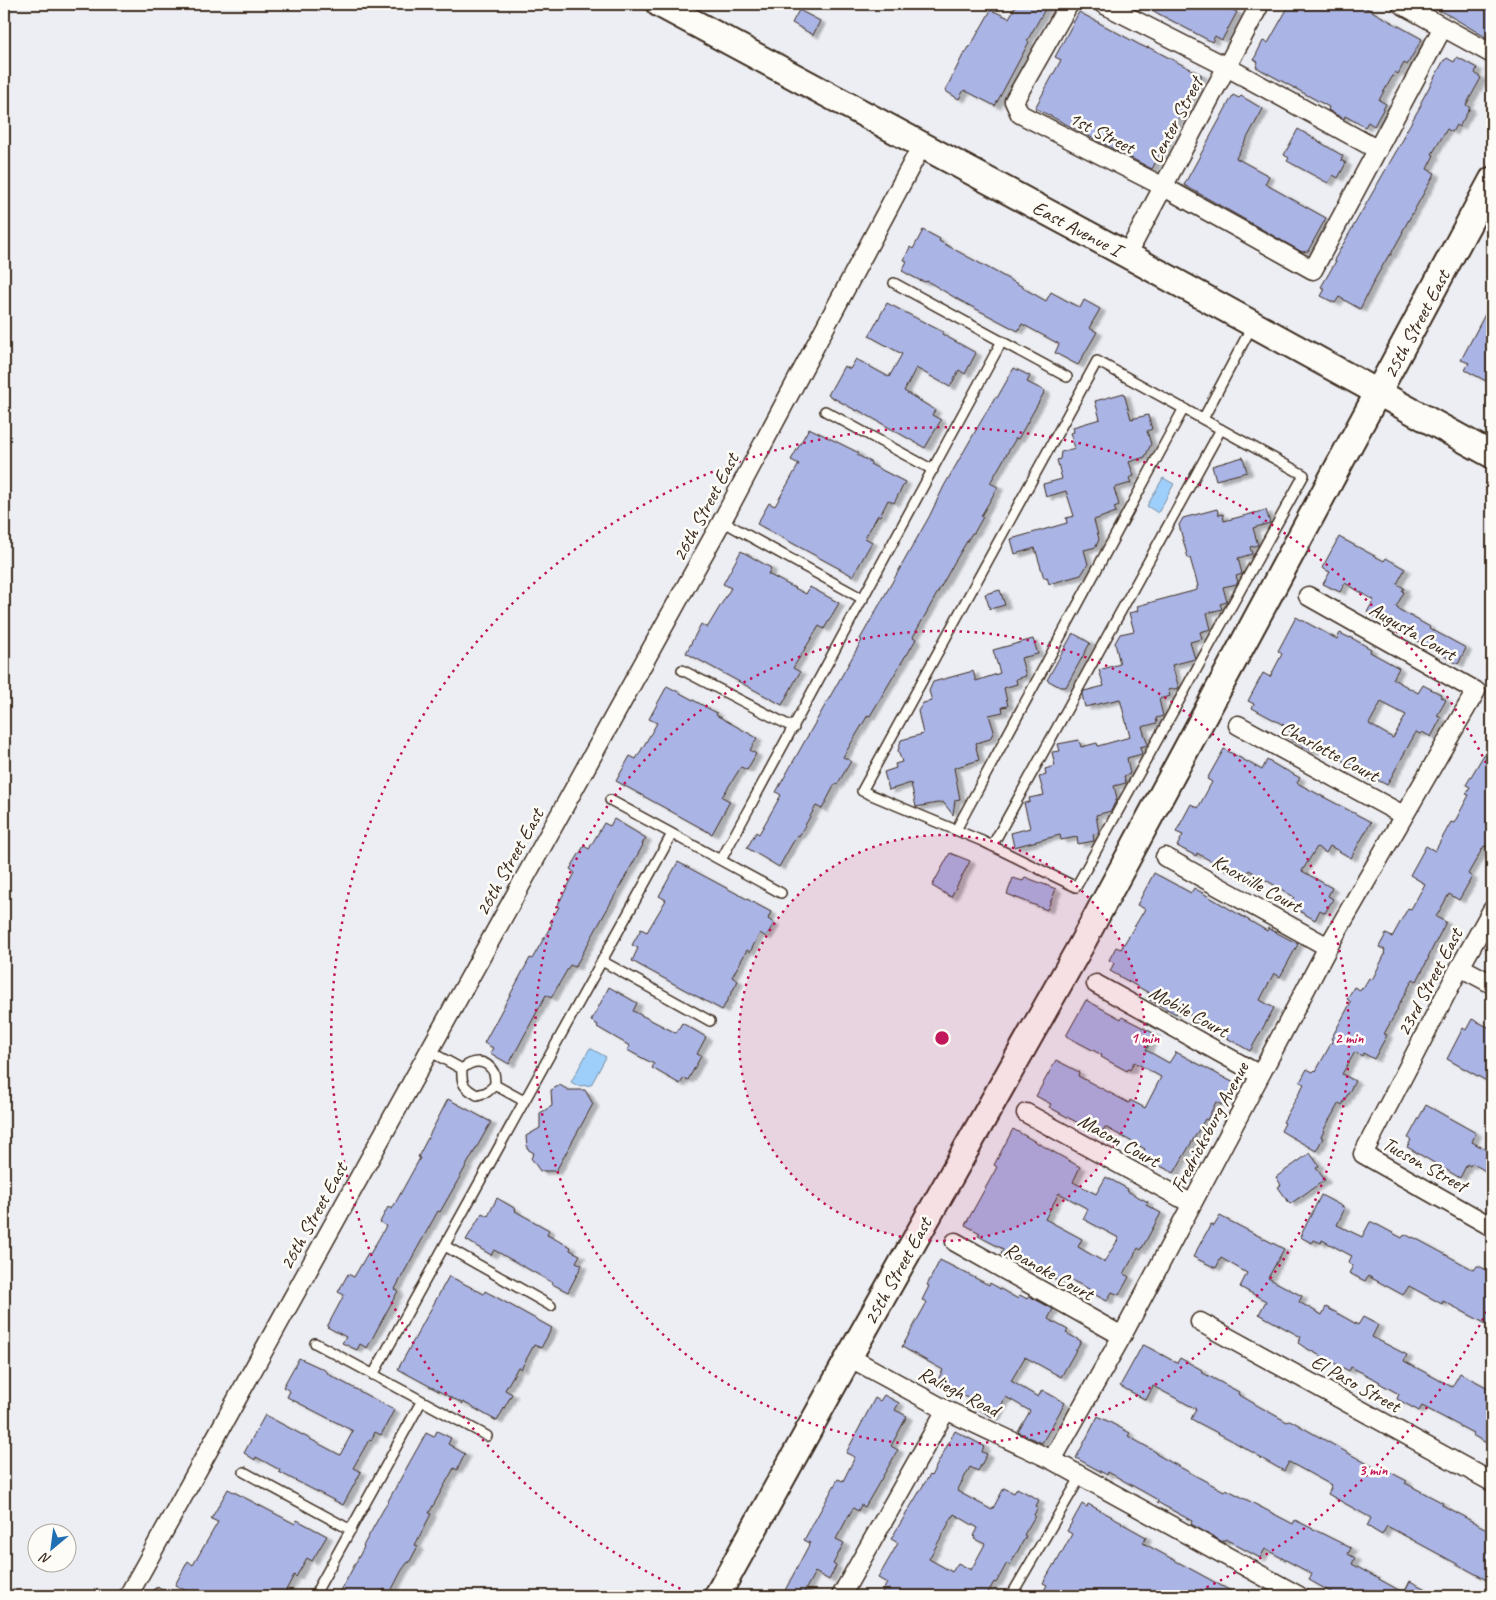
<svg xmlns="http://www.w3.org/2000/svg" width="1496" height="1600" font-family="Caveat,sans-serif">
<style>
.water{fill:#9ecffb;stroke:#768da3}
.building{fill:#aab4e5;stroke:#3b2a1e;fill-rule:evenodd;filter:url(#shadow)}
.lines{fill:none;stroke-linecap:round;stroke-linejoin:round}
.lane-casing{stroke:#3b2a1e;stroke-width:12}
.street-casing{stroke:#3b2a1e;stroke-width:21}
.secondary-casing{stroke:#3b2a1e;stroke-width:29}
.lane{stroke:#fdfcf7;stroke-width:9}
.street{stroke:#fdfcf7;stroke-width:18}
.secondary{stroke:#fdfcf7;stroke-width:25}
.ring{fill:none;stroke:#c2185b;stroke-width:2.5;stroke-dasharray:2.5 5}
.labels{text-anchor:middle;stroke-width:5;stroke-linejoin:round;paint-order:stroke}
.street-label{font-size:20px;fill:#3b2a1e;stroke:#fdfcf7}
.centre{fill:#c2185b;stroke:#fdfcf7;stroke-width:2.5}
.ring-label{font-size:15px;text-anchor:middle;font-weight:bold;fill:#c2185b;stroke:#fdfcf7;stroke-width:5;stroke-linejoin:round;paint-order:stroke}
</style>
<defs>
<filter id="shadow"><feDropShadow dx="5.5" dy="3" stdDeviation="1" flood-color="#0004"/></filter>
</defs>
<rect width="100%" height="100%" fill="#eceef3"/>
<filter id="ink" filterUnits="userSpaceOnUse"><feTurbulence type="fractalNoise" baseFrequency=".02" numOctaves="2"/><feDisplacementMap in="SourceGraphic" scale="10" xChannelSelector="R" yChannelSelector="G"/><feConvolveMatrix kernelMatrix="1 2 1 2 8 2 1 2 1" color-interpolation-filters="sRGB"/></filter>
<g filter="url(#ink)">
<path class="water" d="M1163,478L1174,484L1158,513L1147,506Z
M590,1048L606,1057L591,1085L578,1086L571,1082Z"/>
<path class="building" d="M1017,4H1048L1027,41L1029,42L995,106L964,90L959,99L945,91L964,53L965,54L969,47H970L991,10L1009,18Z
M1140,4H1221L1237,12L1222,40L1215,36L1212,42Z
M1290,4H1359L1422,39L1407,65L1404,63L1398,74L1395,72L1379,100L1386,104L1374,126L1368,122L1365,127L1345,116L1344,119L1328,110L1329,107L1256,67L1258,62L1254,59L1263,41L1268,43Z
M1427,4H1492V41L1452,17Z
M799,10L820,21L813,35L792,23Z
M1079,12L1140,45L1147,48L1148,47L1202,75L1152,169L1035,108L1061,60L1055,57Z
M1457,57L1477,68L1475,73L1481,78L1466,105L1470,108L1459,127L1456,125L1452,132L1447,129L1432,154L1434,155L1427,169L1435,173L1402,232H1403L1393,250L1391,255H1389L1376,277L1360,309L1339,297L1335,303L1321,296L1325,289L1321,287L1336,261L1334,260L1405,136L1404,135L1421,105V102L1444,60H1445L1447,58L1454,62Z
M1233,95L1239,98L1241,96L1263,109L1236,158L1269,176L1265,184L1326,218L1308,251L1302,252L1184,185Z
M1298,129L1343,156L1341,160L1346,163L1338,178L1333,175L1328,183L1287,161L1289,158L1284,155Z
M923,230L940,239L939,241L1023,287V288L1046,301L1051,292L1080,308L1084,300L1100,309L1089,328L1097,332L1078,365L1055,353L1059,344L1022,324L1018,331L959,300L927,281L926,282L919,280L902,271L907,261L904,260L910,247L913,249Z
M1492,301V369L1486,381L1465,370L1469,363L1461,360Z
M887,303L943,332L942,334L976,353L965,374L959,370L950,387L916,368L904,391L935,410L932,415L941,420L925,448L858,410L857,411L828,395L844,366L850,369L856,359L889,377L902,354L869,336Z
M1014,368L1030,376L1027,382L1045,391L1018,439L1016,438L990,483L998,487L981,516L983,517L974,533H972L954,563L913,637L916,639L907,655H906L870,716L868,715L843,757L851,761L841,778L837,785L835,784L822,809L816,806L799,836L797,835L779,867L747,848L756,832L759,834L781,795L776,792L862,640L860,639L929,517L944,486L995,397L997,398Z
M1124,393L1131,419L1148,415L1152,429L1147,431L1151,444L1145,457L1129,462L1134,476L1129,478L1131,483L1114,488L1119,505L1114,507L1116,512L1094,520L1099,539L1096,547L1084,550L1088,564L1081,575L1049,584L1047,577L1044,578L1035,548L1015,554L1011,539L1067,523L1066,518L1074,516L1066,491L1046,497L1043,484L1062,479L1057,460L1060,459L1061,452L1075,448L1070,433L1074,432L1073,427L1100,419L1095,401Z
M809,428L859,453L857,455L871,462L870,464L905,482L894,503L888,500L880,516L878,515L865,538L872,542L853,576L757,524L769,503L775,506L799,464L791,460Z
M1243,457L1247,472L1216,480L1212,466Z
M1217,509L1219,515L1223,514L1224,521L1266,510L1270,523L1253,528L1258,545L1250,547L1252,554L1238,558L1242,574L1236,576L1238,582L1237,584L1223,587L1227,602L1220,604L1222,609L1207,613L1211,629L1200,632L1202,639L1190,642L1195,659L1172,665L1179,688L1168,690L1170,696L1159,699L1163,716L1156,718L1157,723L1142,727L1148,745L1140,747L1142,754L1127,758L1130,774L1124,776L1126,783L1114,786L1117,798L1111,811L1096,815L1099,833L1093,834L1094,841L1078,844L1077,837L1061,840L1060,835L1014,847L1011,833L1030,828L1024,803L1030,802L1029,798L1044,795L1039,777L1046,775L1045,769L1055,766L1052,752L1060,751L1058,744L1079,740L1081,747L1097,743L1098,746L1130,737L1120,699L1085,707L1082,695L1084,691L1104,686L1099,670L1120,664L1115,643L1120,634L1134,631L1129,613L1138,611L1137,606L1197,590V586H1198L1190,558H1188L1179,525L1183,518Z
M1339,537L1384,561L1386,558L1405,569L1397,584L1404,588L1402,591L1404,592L1396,607L1399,608L1398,609L1430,627L1429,628L1466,648L1458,664L1367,612L1374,600L1345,583L1340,592L1323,584L1330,572L1322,568Z
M741,551L771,568L768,574L806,594L810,587L839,603L824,629L819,626L793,668L800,672L782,705L686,653L701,624L707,628L731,588L723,584Z
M1000,590L1005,605L990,609L985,594Z
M1296,617L1337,639L1340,633L1350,638V637L1371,649L1370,652L1399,668L1393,679L1418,693L1423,685L1442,695L1441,697L1446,700L1437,716L1441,718L1431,737L1422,732L1420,734L1416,732L1387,785L1372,777L1370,780L1354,771L1356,768L1316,746L1313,752L1286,737L1291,729L1252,708L1254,704L1248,701L1263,673L1270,677L1282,654L1278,651ZM1381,702L1406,715L1393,738L1369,724Z
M1073,633L1090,643L1066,687H1060L1047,680Z
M1033,639L1038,654L1021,658L1026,676L1016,679L1017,684L1004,688L1008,706L1002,707L1003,712L989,715L994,731L990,739L976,743L977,747H976L979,760L954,768L960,799L955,800L953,815L943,802L916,807L911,783L889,790L884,772L896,768L895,764L902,762L898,751L901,740L923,734L918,711L923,703L932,701L929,691L933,682L973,671L976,681L1000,673L993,650Z
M667,686L717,713L716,715L757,738L750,750L756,754L747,770L741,767L722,797L730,801L712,834L616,781L630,756L636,759L653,730L657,723L649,719Z
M1492,741V837L1487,847L1484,846L1468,874L1472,877L1459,900L1449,894L1436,917L1446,922L1428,957H1429L1417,981L1413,979L1397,1008L1398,1009L1384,1034L1387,1035L1374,1059L1363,1053L1362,1056L1355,1052L1342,1074L1355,1081L1342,1105L1339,1103L1323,1131H1324L1321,1137L1323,1138L1316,1151L1281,1131L1285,1123L1283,1122L1304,1084L1300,1082L1307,1069L1313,1072L1315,1070L1316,1071L1333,1040L1331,1039L1351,1002L1347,999L1354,987L1360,990L1362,987L1363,988L1369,978L1372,980L1385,954L1384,953L1385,950L1379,947L1386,934L1392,937L1408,908L1411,909L1425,884L1410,875L1426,846L1435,851L1451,822L1454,823L1469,795L1466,794L1470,787L1466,785Z
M1224,749L1262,770L1267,760L1284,770V769L1300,778L1297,783L1371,822L1351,858L1330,846L1326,853L1317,847L1302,871L1332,888L1328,896L1333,899L1325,913L1320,910L1315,920L1289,905L1294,897L1249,870L1243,880L1197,853L1196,856L1177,846L1183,835L1176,832L1191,804L1198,808L1212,782L1207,779Z
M614,819L646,838L642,844L643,845L575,967L570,965L551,998L546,995L509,1064L490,1053L493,1048L484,1043L530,958L532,959L552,924L550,922L559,907L557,906L575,873L570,869L584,846L589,849L604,823L610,826Z
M950,853L970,861L951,897L932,886Z
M678,862L771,912L768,919L774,923L766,937L760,933L750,952L747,950L732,977L738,981L722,1010L632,961L638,948L632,945L641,929L647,932L666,900L659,896Z
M1154,873L1191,893L1194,888L1267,931L1268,928L1298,944L1280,977L1274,973L1260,1000L1274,1008L1250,1051L1218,1033L1220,1031L1179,1009L1176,1014L1146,998L1149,993L1110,971L1114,963L1109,960L1116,947L1121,949L1145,909L1137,905Z
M1025,877L1056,889L1047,910L1007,894L1013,878L1023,881Z
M609,987L637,1003L633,1011L676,1033L682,1023L706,1037L697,1054L701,1056L688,1080L684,1078L680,1084L652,1068L654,1064L627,1050L630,1046L597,1027L598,1025L591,1021Z
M1086,1000L1121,1019L1122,1017L1155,1034L1146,1050L1169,1063L1176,1052L1234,1083L1222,1105L1216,1102L1207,1120L1205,1119L1174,1173L1141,1156L1145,1149L1105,1127L1100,1135L1049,1107L1051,1104L1036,1096L1056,1060L1079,1072L1078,1076L1129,1103L1130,1100L1145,1108L1161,1077L1134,1062L1130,1070L1128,1069L1127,1071L1101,1057L1102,1055L1066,1036Z
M1472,1019L1492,1029V1084L1447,1059L1463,1028L1466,1030Z
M560,1085L568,1090H585L593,1104L556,1171H540L531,1158L534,1153L527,1149L526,1136L540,1128V1113L552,1106L551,1090Z
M448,1099L491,1122L440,1212L438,1211L413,1256L395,1289L398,1291L367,1348L360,1344L357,1350L342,1343L346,1337L327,1327L344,1295L338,1292L348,1274L354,1277L368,1253L370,1254L386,1226L380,1222L388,1207L392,1209L420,1158L418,1157Z
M1426,1105L1476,1133L1472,1142L1492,1153V1175L1472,1163L1470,1166L1467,1164L1460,1178L1407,1147L1411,1140L1408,1138Z
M1013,1129L1080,1167L1073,1182L1096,1194L1106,1177L1128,1189L1127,1191L1148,1202L1146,1205L1161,1213L1141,1250L1138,1248L1124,1274L1129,1277L1119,1295L1112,1292L1107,1301L1088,1291L1089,1289L1063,1276L1060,1282L1032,1267L1030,1270L1001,1254L1003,1249L978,1236L980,1233L965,1225L997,1167L994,1165ZM1059,1193L1088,1209L1083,1219L1119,1238L1104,1262L1078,1247L1082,1239L1045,1219Z
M1310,1153L1319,1166L1316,1168L1325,1180L1290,1204L1278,1187L1281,1185L1276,1177Z
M1321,1195L1345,1208L1337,1225L1362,1237L1370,1222H1372L1402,1238L1405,1234L1412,1238L1413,1237L1474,1270L1477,1266H1479L1492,1273V1327L1443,1301L1442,1304L1409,1286L1403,1295L1368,1276L1365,1281L1349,1273L1353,1266L1348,1263L1352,1256L1322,1240L1321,1243L1314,1240L1312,1243L1300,1237Z
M497,1198L516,1209L515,1211L549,1230L547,1235L571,1247L570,1250L580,1255L576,1262L582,1265L568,1292L552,1284L553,1283L494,1250L491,1255L466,1240L482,1213L488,1216Z
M1220,1216L1284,1249L1268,1278L1302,1296L1299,1302L1322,1315L1326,1307L1358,1325L1363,1317L1378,1325L1372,1337L1407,1355L1404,1361L1452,1387L1460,1373L1492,1390V1446L1472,1435L1473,1433L1422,1406L1419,1411L1397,1399L1399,1394L1379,1383L1380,1382L1351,1367L1349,1371L1304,1347L1298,1343L1301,1337L1259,1314L1266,1301L1240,1287L1247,1273L1221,1258L1216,1268L1193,1257L1211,1224L1214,1226Z
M940,1260L979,1280L989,1285L990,1283L1018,1299L1020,1295L1027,1299L1029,1296L1053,1309L1048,1319L1068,1330L1066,1333L1081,1341L1061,1377L1025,1357L1011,1381L1038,1397L1042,1390L1065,1403L1042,1443L1018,1432L1030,1411L1006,1397L994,1418L966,1402L968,1398L937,1381L943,1370L902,1347L927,1302L922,1300L929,1286L927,1285Z
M449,1276L484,1294L485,1291L552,1328L541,1348L534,1345L521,1369L518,1367L505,1390L512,1394L497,1421L463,1402V1404L455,1399V1400L398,1369Z
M1144,1345L1177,1363L1180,1358L1202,1370L1201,1372L1239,1392L1238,1394L1260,1407L1287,1422L1290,1420L1305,1429L1382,1472L1384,1469L1407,1481L1405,1483L1443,1503L1442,1505L1492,1532V1583L1387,1526L1382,1535L1367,1526L1371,1518L1328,1494L1331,1488L1330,1487L1331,1485L1289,1462L1284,1471L1259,1457V1456L1229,1439L1191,1419L1196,1409L1153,1386L1146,1400L1120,1386L1142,1346Z
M299,1358L323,1369L328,1373V1374L394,1410L381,1435L375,1432L371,1441L369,1440L353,1468L361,1472L343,1505L279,1472L280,1470L256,1457L255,1460L244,1453L265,1415L340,1455L353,1431L287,1397L290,1391L283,1387Z
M884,1395L899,1403L895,1410L907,1416L891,1446L898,1450L865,1507L861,1505L858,1511L853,1508L836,1539L844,1543L833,1564L836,1566L829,1580L815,1572L802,1596H782L810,1543L804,1540L838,1479L843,1481L855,1457L846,1453L875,1398L880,1401Z
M1098,1416L1130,1433L1128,1436L1156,1452V1454L1196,1476L1224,1491L1226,1489L1293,1524L1295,1520L1351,1548L1348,1554L1355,1558L1352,1564L1404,1593L1410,1581L1439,1596H1338L1309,1580L1312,1574L1265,1549L1260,1558L1225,1539L1223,1542L1191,1524L1192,1521L1157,1502L1158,1500L1108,1472L1107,1475L1076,1458Z
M437,1431L451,1438L448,1444L465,1454L457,1470L454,1468L429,1513L431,1514L415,1545L418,1546L409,1563L408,1562L402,1570L390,1593L384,1589L380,1596L370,1591L367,1596H338L364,1547L363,1546L426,1433L434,1437Z
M955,1431L984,1446L982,1452L987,1454L978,1471L970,1467L957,1491L992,1510L1004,1488L1014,1493L1017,1488L1039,1500L1036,1506L1038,1507L1034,1515L1035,1516L1024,1535L1026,1536L1010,1565L1007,1563L996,1583L994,1582L986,1596H880L887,1583L878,1578L898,1543L891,1539L924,1484L930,1475L931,1476ZM954,1514L978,1528L974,1536L975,1537L974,1539L985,1544L971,1570L958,1563L952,1572L929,1559Z
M228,1489L295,1524L297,1520L327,1536L312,1561L307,1558L296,1577L294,1575L283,1596H196L175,1585L188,1561L193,1565L218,1522L211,1519Z
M1082,1504L1087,1507L1088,1504L1122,1522L1121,1523L1146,1537L1143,1543L1240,1596H1041L1047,1585L1043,1583L1054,1564L1055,1565L1072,1534L1067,1531Z"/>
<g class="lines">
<defs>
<path id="lane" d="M894,283L1067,377
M1097,361L1304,475L1076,887L982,841L862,791Z
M825,411L933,470
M1203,419L1252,326
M722,521L863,599
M682,670L794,728
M610,800L781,893
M956,830L1184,408
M992,846L1221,429
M721,860L1002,341
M602,961L710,1021
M429,1051L462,1069
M495,1085C495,1081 495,1076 494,1073C486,1058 472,1060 462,1069C461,1084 464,1088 477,1095L487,1092L495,1085L524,1101
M445,1246L551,1306
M315,1343L487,1436
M373,1375L672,834
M244,1472L351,1530
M158,1593L164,1596
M314,1596L421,1402
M1011,1596L1081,1476"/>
<path id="street" d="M1069,4L1014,101L1020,114L1164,187L1313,270L1443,27
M1103,4L1227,67L1378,150
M1401,4L1492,54
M1127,255L1260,4
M1238,725L1403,815
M1165,857L1328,947
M1492,910L1460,967L1363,1154L1492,1227
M1460,967L1492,984
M1096,984L1260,1075
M1026,1113L1192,1204
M955,1242L1122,1336
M1200,1322L1492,1482
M849,1357L946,1410L1052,1460L1299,1596
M1052,1460L1122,1336L1328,947L1476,691L1308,596
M128,1596L722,521L922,145
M841,1596L946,1410"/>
<path id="secondary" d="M659,4L1127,255L1492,455
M717,1596L849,1357L1080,947L1492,180"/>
</defs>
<use href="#lane" class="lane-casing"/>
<use href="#street" class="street-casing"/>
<use href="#secondary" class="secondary-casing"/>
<use href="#lane" class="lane"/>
<use href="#street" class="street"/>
<use href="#secondary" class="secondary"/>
</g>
</g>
<circle cx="942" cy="1038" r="203" fill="#c2185b" fill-opacity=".12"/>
<g class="ring">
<circle cx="942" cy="1038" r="203"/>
<circle cx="942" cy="1038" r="407"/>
<path d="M1490 1305A610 610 0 0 1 1190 1595M694 1595A610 610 0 1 1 1490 771"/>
</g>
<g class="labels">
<g class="street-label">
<text transform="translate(1175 120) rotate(-62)" y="7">Center Street</text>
<text transform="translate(1102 132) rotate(27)" y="7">1st Street</text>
<text transform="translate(1077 228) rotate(28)" y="7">East Avenue I</text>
<text transform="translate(1416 324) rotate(-62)" y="7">25th Street East</text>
<text transform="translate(705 507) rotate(-62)" y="7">26th Street East</text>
<text transform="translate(1413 631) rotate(30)" y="7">Augusta Court</text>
<text transform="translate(1330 751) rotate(28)" y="7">Charlotte Court</text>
<text transform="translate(509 862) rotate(-61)" y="7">26th Street East</text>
<text transform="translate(1257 883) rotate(29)" y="7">Knoxville Court</text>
<text transform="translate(1429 982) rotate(-62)" y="7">23rd Street East</text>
<text transform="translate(1189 1011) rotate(29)" y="7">Mobile Court</text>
<text transform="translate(1209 1127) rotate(-62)" y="7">Fredricksburg Avenue</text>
<text transform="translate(1119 1140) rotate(29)" y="7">Macon Court</text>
<text transform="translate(1425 1164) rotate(29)" y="7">Tucson Street</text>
<text transform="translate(313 1216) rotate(-61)" y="7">26th Street East</text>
<text transform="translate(897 1271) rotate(-61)" y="7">25th Street East</text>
<text transform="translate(1049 1271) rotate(29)" y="7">Roanoke Court</text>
<text transform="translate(1356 1383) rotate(29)" y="7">El Paso Street</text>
<text transform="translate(959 1391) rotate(27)" y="7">Raliegh Road</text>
</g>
</g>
<circle cx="942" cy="1038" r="8" class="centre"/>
<g class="ring-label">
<text x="1145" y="1043">1 min</text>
<text x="1349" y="1043">2 min</text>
<text x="1373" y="1475">3 min</text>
</g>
<rect width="1496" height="1600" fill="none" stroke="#fdfcf7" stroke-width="20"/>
<rect x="10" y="10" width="1476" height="1580" fill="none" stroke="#3b2a1e" stroke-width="2" filter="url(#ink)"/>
<g transform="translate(52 1548) rotate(209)"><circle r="24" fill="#fdfcf7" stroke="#afa8a0"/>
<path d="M0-4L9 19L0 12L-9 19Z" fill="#1f6fb2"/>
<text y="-8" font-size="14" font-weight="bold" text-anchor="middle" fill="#3b2a1e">N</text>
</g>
</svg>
